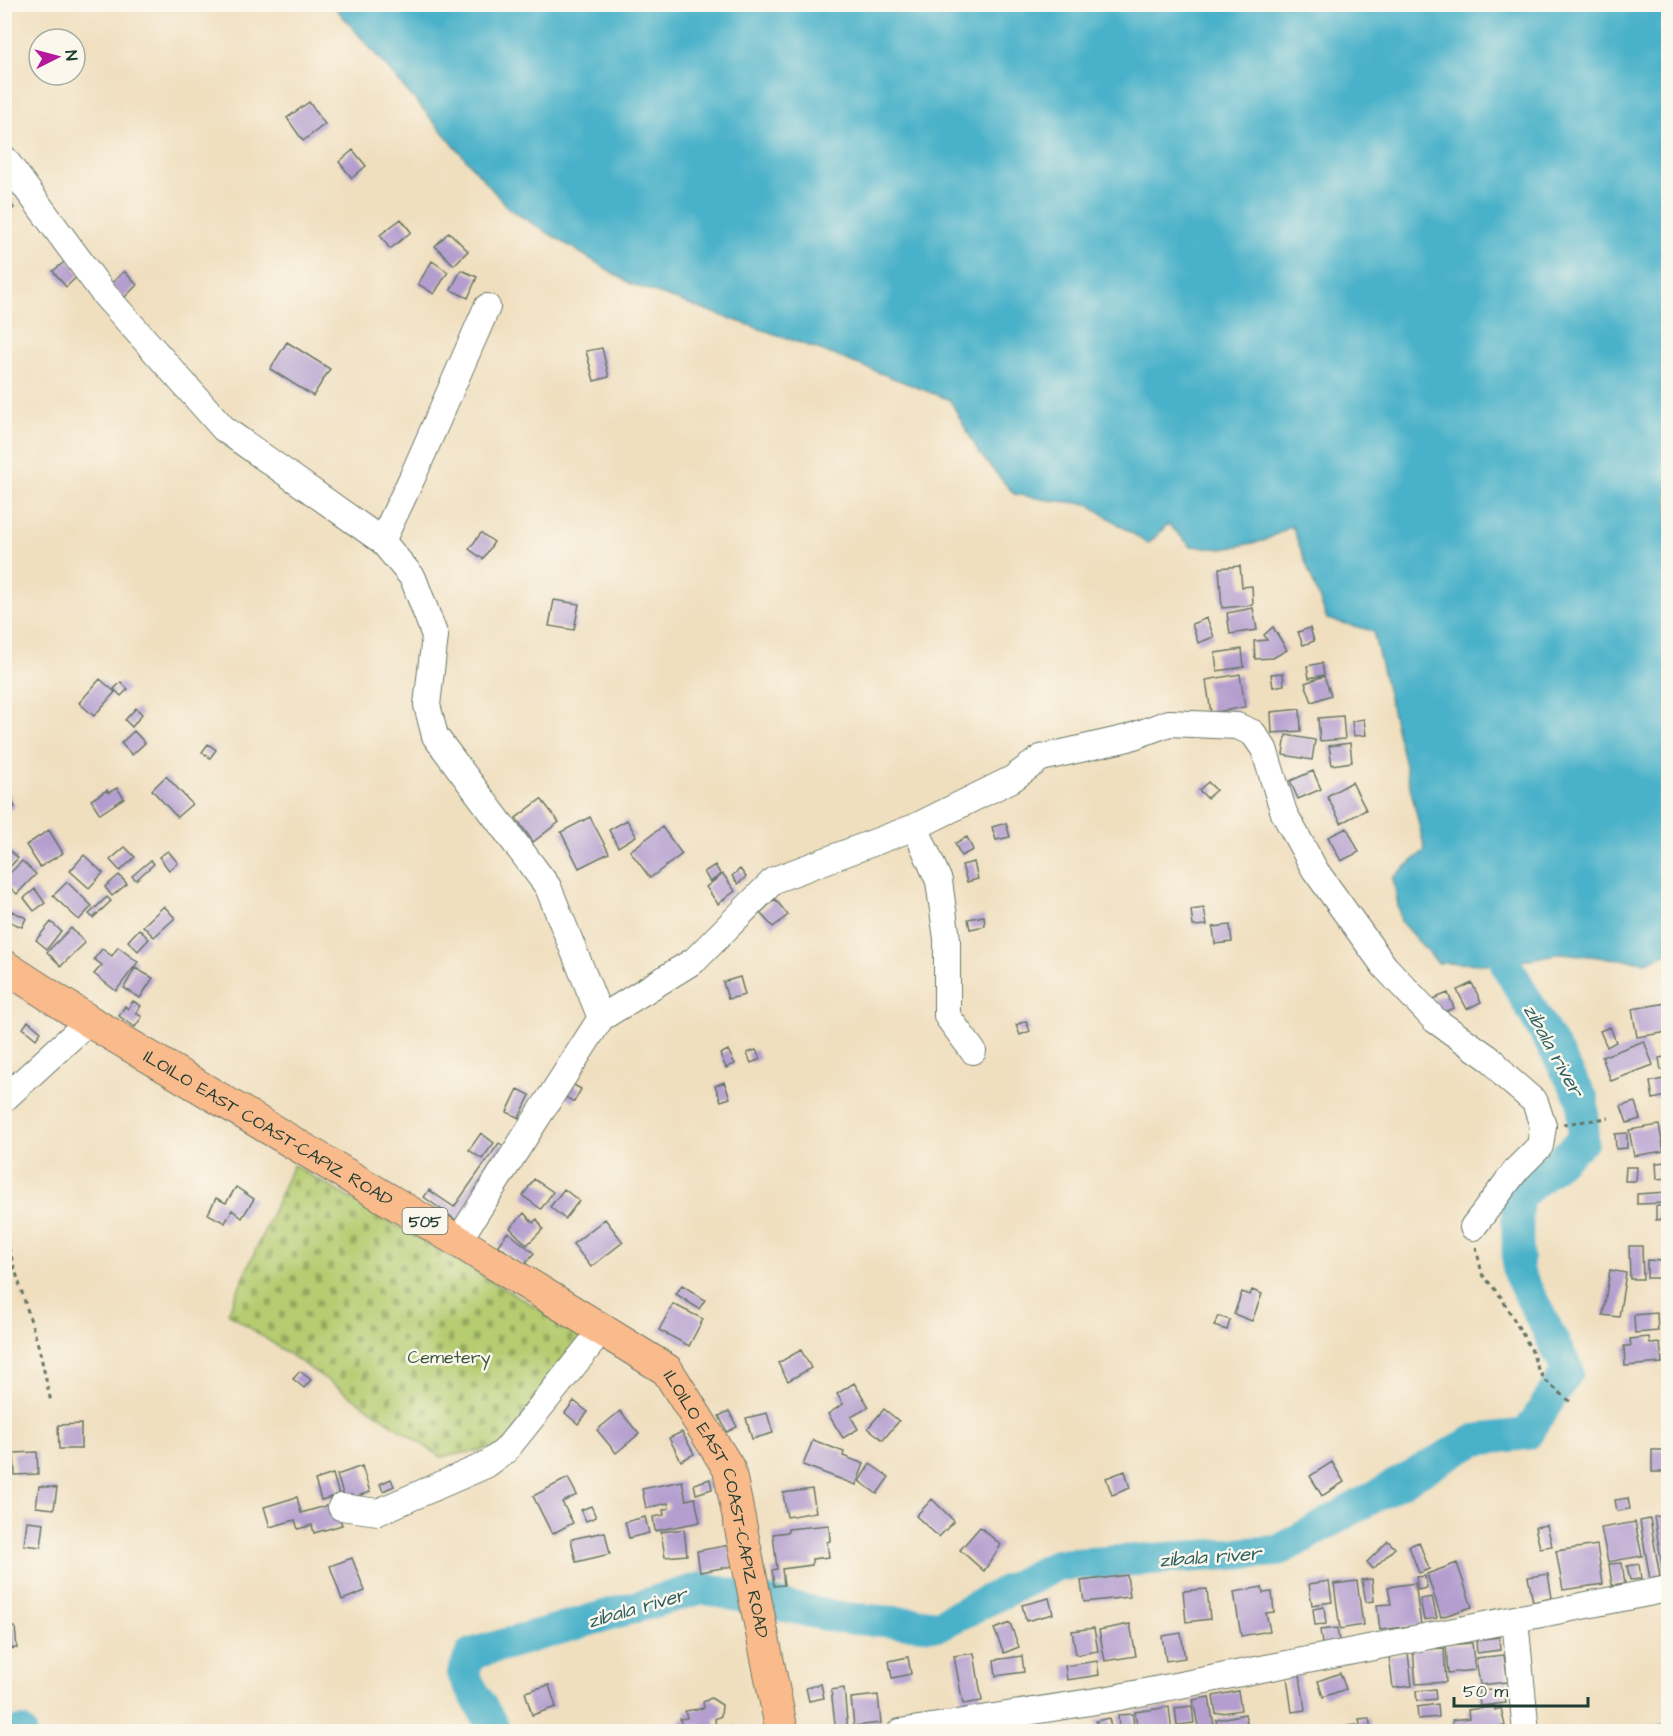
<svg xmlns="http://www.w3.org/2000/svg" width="1673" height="1736" font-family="'Architects Daughter',sans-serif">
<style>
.cemetery{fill:url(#cemetery-stones);stroke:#6a8452;stroke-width:1.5}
.water{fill:#4ab1c9;stroke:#34777e;stroke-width:1.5}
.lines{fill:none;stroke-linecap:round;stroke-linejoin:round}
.river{stroke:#4ab1c9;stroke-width:32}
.building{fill:#b39ecf}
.minor-casing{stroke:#687665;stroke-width:28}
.major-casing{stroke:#687665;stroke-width:34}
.path{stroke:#687665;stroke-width:3;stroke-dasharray:4.5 4.5;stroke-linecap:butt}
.minor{stroke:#fff;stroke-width:26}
.major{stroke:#fabb8c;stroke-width:32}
.labels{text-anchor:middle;stroke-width:5;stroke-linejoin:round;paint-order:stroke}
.shield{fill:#fbf7ec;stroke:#61756b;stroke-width:1.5}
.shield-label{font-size:16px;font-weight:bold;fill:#1f3d34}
.street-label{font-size:18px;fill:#1f3d34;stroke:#fbf7ec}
.park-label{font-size:18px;fill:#3d5a40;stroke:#fbf7ec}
.water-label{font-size:20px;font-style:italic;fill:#2c6061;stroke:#fbf7ec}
</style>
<defs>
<pattern id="cemetery-stones" width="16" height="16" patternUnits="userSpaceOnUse" patternTransform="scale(1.5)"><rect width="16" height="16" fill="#b5cc71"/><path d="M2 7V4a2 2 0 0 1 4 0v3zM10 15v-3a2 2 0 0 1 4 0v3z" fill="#93a75e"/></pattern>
</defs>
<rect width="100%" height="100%" fill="#fbf7ec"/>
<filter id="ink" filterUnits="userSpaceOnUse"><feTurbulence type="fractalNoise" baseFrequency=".0167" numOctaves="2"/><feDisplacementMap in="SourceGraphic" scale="12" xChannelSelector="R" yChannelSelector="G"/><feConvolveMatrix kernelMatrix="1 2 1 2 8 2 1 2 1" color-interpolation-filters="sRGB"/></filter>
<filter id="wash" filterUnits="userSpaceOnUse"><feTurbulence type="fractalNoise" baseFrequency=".008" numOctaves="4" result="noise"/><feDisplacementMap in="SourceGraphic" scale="24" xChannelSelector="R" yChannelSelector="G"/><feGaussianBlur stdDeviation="1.35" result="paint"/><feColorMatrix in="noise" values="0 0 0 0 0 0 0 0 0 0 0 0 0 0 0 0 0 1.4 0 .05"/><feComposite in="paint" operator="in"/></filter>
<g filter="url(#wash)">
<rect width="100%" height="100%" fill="#f0dfbf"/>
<path class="cemetery" d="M293,1165L589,1338L501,1447L441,1457L228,1313Z"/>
<path class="water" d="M333,5H1668V953L1646,962L1561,953L1506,964L1438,963L1401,922L1393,878L1425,850L1373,631L1327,619L1292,526L1263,541L1223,549L1191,546L1168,524L1148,544L1088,504L1048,500L1014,494L979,453L950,400L818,349L631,284L509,209Z"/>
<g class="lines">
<path class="river" d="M19,1732H21
M496,1732L463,1674L471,1654L702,1588L840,1618L939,1625L1057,1565L1278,1551L1475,1440L1527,1434L1568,1371L1518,1272L1517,1198L1583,1140V1100L1506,964"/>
</g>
<g id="blocks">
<path class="building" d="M309,102L325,124L303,141L287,118Z
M353,150L366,166L352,178L339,162Z
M4,192L14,208L4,214Z
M401,219L411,232L390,249L380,235Z
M449,232L468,251L454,265L435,246Z
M68,259L80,274L66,287L53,271Z
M432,261L448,272L434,294L418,284Z
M461,270L477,277L468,298L451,290Z
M124,271L137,285L123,299L110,285Z
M287,342L330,369L313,396L270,369Z
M602,348L609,377L594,381L586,351Z
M481,533L494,542L483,559L469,549Z
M1240,566L1242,587L1252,586L1253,605L1222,608L1219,568Z
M554,600L579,604L574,630L549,626Z
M1253,608L1257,630L1230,634L1227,613Z
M1207,618L1214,637L1198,643L1192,624Z
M1273,627L1287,650L1273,658L1255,659L1254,641L1267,640L1264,635Z
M1310,628L1314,641L1303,645L1298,632Z
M1242,649L1244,667L1217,671L1215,653Z
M1322,663L1324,675L1309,678L1307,666Z
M1283,673L1284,685L1273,687L1271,674Z
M1240,674L1245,707L1211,713L1206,680Z
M1324,676L1331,695L1312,702L1305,683Z
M100,679L115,692L94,716L79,703Z
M121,682L128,689L121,696L114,689Z
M136,708L142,714L132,727L125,720Z
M1300,709L1301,731L1272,733L1271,712Z
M1343,716L1345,739L1320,741L1318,718Z
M1364,719L1366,735L1354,736L1352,721Z
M134,731L145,743L132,755L121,743Z
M1286,735L1315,740L1312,760L1283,755Z
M1350,743L1352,762L1332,765L1329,746Z
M208,744L216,750L210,758L202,752Z
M1313,771L1321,789L1298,799L1290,781Z
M166,776L192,804L177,817L152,790Z
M1208,782L1216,790L1207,798L1199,790Z
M1352,782L1366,810L1341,823L1327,796Z
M4,785L15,807L4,812Z
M117,788L124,798L100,814L91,800L107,790L108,793Z
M541,799L559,822L533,842L516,818Z
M590,817L609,853L579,868L561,832Z
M627,820L636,836L618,847L609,830Z
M1006,823L1010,837L996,840L992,827Z
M662,827L682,854L650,878L630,851Z
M1347,828L1359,852L1341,861L1328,837Z
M49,830L63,853L40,867L26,845Z
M967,837L973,850L961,856L955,843Z
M4,845L18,858L4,873Z
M125,847L135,857L120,871L110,860Z
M168,851L178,863L169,870L159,857Z
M84,855L103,873L89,888L70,871Z
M151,860L154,864L136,880L132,876Z
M22,861L36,874L17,894L4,882V879Z
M974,862L978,879L967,882L962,865Z
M715,865L721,875L710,882L704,872Z
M740,869L746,877L738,884L732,876Z
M723,874L735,891L718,904L706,887Z
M119,875L127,884L112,896L105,887Z
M67,882L92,906L79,920L53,896Z
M35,889L45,903L34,911L24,898Z
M107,897L111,901L93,918L89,914Z
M775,899L788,915L773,927L760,913Z
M164,906L175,918L154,937L143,926Z
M1204,908L1207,925L1193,926L1191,910Z
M12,911L26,918L22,927L8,921Z
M984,916L985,926L970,929L968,919Z
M51,922L61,931L47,949L36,940Z
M1230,925L1232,942L1215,944L1213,927Z
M71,928L85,943L61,966L47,952Z
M139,929L149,939L138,951L128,941Z
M118,947L138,962L116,991L94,974L102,965L94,959L102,949L112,956Z
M135,968L153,978L140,998L124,988Z
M740,977L745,995L728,999L723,982Z
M1472,983L1481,1002L1467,1009L1457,990Z
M1448,993L1454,1008L1439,1014L1433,999Z
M133,1001L141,1006L136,1013L142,1017L135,1027L119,1016L125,1006L128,1009Z
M1667,1003L1668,1032L1637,1037L1632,1009Z
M28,1021L41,1032L36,1039L23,1028Z
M1026,1021L1030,1031L1020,1035L1016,1025Z
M1610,1027L1616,1042L1607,1047L1600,1031Z
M1644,1041L1653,1065L1611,1081L1602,1057Z
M728,1050L735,1064L726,1068L720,1054Z
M756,1050L760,1059L751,1063L747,1053Z
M1668,1056V1069L1661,1070L1659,1058Z
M1663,1079L1666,1096L1653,1099L1650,1082Z
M567,1081L581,1089L574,1102L560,1094Z
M724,1082L730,1098L721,1101L715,1086Z
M518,1089L530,1095L519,1118L507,1112Z
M1635,1102L1640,1119L1627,1123L1621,1106Z
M1659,1125L1664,1151L1634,1156L1629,1130Z
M481,1133L494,1143L482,1159L469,1150Z
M1627,1133V1148L1616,1149L1615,1134Z
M499,1143L511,1151L460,1223L424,1197L429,1190L454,1207Z
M1666,1162L1667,1178L1657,1179L1656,1163Z
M1626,1167H1637L1636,1181H1625Z
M534,1179L553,1192L541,1209L523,1196Z
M236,1187L254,1199L242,1218L232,1210L225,1223L208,1214L216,1198L226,1203Z
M564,1189L579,1201L565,1219L550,1207Z
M1668,1192V1203L1637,1204V1194Z
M1656,1206H1668V1219L1656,1220Z
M524,1213L533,1223L537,1219L543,1229L527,1245L510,1228Z
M605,1219L623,1242L591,1267L573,1244Z
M508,1232L534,1253L524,1266L498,1245Z
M1629,1246H1642L1643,1279H1630Z
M1647,1260L1663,1261V1278H1647Z
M1610,1270L1626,1273L1619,1317L1603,1315Z
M682,1285L705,1300L699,1309L676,1294Z
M1252,1290L1262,1294L1252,1321L1234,1314L1242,1292L1250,1295Z
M673,1304L703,1319L689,1346L659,1330Z
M1657,1313L1658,1331L1635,1333L1634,1315Z
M1218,1316L1230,1320L1227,1330L1214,1326Z
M1649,1337L1650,1344L1660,1343L1662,1363L1625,1366L1624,1346H1631L1630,1339Z
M801,1350L811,1368L788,1381L778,1363Z
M300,1371L311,1380L304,1388L293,1379Z
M854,1383L869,1407L851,1417L858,1429L843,1438L828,1414L843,1404L837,1394Z
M574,1401L588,1412L578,1424L565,1413Z
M884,1409L899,1421L883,1440L868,1428Z
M620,1411L639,1434L616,1453L597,1430Z
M729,1411L737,1427L727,1432L719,1416Z
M767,1413L773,1433L752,1439L746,1418Z
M81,1424V1449H59L58,1425Z
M682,1432L694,1454L681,1461L669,1438Z
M813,1440L844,1452L843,1456L864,1464L856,1485L803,1465Z
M1652,1450H1668V1472H1652Z
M37,1452L38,1474L15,1475L14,1453Z
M1332,1462L1344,1482L1322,1496L1310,1476Z
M870,1464L889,1477L877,1494L859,1481Z
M362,1466L370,1492L345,1500L337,1475Z
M1125,1471L1130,1488L1112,1495L1106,1478Z
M333,1474L339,1495L321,1500L315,1480Z
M568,1478L577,1495L562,1502L573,1523L552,1534L533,1496Z
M391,1479L394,1486L383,1491L380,1484Z
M710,1479L712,1489L696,1494L694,1484Z
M682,1481L686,1500L695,1498L700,1522L655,1531L653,1517L664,1515L663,1510L669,1508L668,1503L646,1508L642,1489Z
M39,1486L57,1488L54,1509L36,1507Z
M812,1489L816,1512L787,1517L783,1493Z
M297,1497L301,1513L329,1505L331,1512L337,1510L342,1525L314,1533L312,1525L298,1529L295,1520L270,1527L264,1507Z
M1628,1498L1630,1509L1617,1511L1615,1500Z
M932,1499L954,1521L939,1537L916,1516Z
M591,1506L596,1517L586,1521L581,1510Z
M1666,1515L1668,1528V1577H1664L1654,1517Z
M645,1517L649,1533L629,1538L625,1522Z
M1650,1519L1660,1577L1650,1579L1640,1521Z
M27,1521L44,1523L41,1547L24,1545Z
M1635,1522L1642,1556L1608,1562L1601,1528Z
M829,1525L830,1541L827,1542L829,1557L812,1559V1565L782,1569L784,1585L774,1586L772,1570L777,1569L773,1534L788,1532V1529Z
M1547,1525L1552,1546L1540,1548L1535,1527Z
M980,1527L1001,1545L984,1571L960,1550Z
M684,1529L687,1555L665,1557L661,1532Z
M605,1532L610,1554L576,1562L571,1539Z
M1388,1541L1395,1548L1373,1569L1367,1562Z
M1419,1542L1429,1569L1419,1573L1409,1546Z
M729,1545L733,1566L700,1572L697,1551Z
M1597,1545L1603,1584L1563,1590L1556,1551Z
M352,1558L365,1591L342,1600L330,1566Z
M1457,1563L1472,1607L1441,1617L1427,1574Z
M1622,1563L1625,1583L1612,1585L1609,1564Z
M1639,1564L1641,1579L1630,1580L1627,1566Z
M1548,1574L1552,1598L1533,1602L1528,1577Z
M1127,1575L1130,1597L1084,1602L1081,1581Z
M1425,1576L1427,1588L1418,1590L1416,1577Z
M1372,1579L1374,1601L1366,1602L1362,1580Z
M1329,1581L1332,1602L1312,1605L1309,1584Z
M1357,1581L1363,1625L1340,1629L1334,1584Z
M1415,1583L1421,1625L1380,1630L1377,1605L1391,1604L1388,1587Z
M1262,1587L1263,1593L1272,1592L1274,1612L1266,1613L1270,1631L1241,1636L1234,1592Z
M1207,1589L1210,1619L1186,1622L1183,1591Z
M1432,1597L1437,1618L1424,1620L1420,1599Z
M1049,1598L1053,1614L1026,1621L1022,1605Z
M1324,1607L1326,1624L1315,1625L1313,1609Z
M1010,1623L1019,1647L1004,1653L994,1629Z
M1130,1624L1136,1656L1105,1661L1099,1630Z
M15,1627L17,1648L6,1649L4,1628Z
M1094,1628L1098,1651L1076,1655L1072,1631Z
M1337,1628L1339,1641L1322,1644L1320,1630Z
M1181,1633L1185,1658L1166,1661L1162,1636Z
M1499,1637L1500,1650L1477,1653L1476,1640Z
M1472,1643L1475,1670L1448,1673L1446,1645Z
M1444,1648L1446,1682L1416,1684L1413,1650Z
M974,1653L982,1701L963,1704L954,1656Z
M1408,1653L1412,1686L1393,1688L1389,1656Z
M1504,1655L1508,1682L1480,1685L1476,1658Z
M1022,1656L1024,1672L996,1676L994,1660Z
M908,1657L911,1674L892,1678L889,1661Z
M1097,1661L1099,1675L1067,1680L1065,1666Z
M1340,1673L1346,1689L1323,1697L1318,1681Z
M1300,1675L1305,1710L1292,1712L1287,1677Z
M821,1684L824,1698L809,1701L806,1688Z
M549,1685L556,1707L532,1715L525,1692Z
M844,1688L848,1732H836L831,1690Z
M1504,1688L1506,1703L1480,1706L1478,1690Z
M1435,1689L1436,1699L1417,1701L1416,1691Z
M1238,1691L1241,1710L1216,1714L1213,1696Z
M878,1695L881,1723L854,1726L851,1698Z
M1209,1697L1215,1732H1199L1193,1700Z
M711,1698L722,1705L721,1716L715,1719L716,1728L730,1726L731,1732H683L680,1719L687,1718L685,1711L704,1708L703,1702Z
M1438,1704L1439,1717L1418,1719L1417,1707Z
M1192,1706L1194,1723L1177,1725L1175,1708Z
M1494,1706L1495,1710L1501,1708L1505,1726L1498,1727V1732H1454L1452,1720L1469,1718L1468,1710Z
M1169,1707L1172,1732H1138L1135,1712Z
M1133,1714L1134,1730H1119L1118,1715Z
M1245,1714L1249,1732H1218L1216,1720Z
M1109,1718L1112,1732H1099L1096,1721Z
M1369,1718L1371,1730L1361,1731L1359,1719Z
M1668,1724V1732H1643V1728Z
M1357,1725L1358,1732H1337L1336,1727Z"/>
</g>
</g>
<g filter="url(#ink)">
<use href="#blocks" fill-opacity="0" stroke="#687665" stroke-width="1.5"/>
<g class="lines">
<defs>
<path id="minor" d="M4,158L104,294L224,429L382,541L413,578L435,636L427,705L435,736L548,887L601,1018L458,1241
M382,541L412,478L487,307
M915,827L939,881L947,939V1016L973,1051
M601,1018L695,960L774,880L915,827L1012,779L1041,758L1128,738L1169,723L1237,726L1253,733L1264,749L1284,813L1315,870L1385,967L1435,1020L1493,1061L1506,1077L1535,1102L1543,1126L1540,1146L1517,1169L1473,1227
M4,1099L89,1021
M341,1507L378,1512L486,1465L505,1451L602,1330
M1515,1620L1526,1732
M900,1732L1109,1699L1668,1589"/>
<g id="major">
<path id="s1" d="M4,966L89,1021L458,1241L667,1370L729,1469L782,1732"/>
</g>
</defs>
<use href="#minor" class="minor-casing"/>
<use href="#major" class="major-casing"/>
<path class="path" d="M1563,1124L1609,1118
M4,1221L10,1253L39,1348L51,1402
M1476,1247L1482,1274L1501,1297L1531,1349L1538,1369L1545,1380L1572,1403"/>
<use href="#minor" class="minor"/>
<use href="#major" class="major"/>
</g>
</g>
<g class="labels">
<rect class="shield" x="402.5" y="1208" width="45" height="26" rx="4.5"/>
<g class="shield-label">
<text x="425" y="1227">505</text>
</g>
<g class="street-label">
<text dy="6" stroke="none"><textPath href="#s1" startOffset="310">ILOILO EAST COAST-CAPIZ ROAD</textPath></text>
<text dy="6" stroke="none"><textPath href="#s1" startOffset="922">ILOILO EAST COAST-CAPIZ ROAD</textPath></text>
</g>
<g class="park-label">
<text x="449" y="1363">Cemetery</text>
</g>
<g class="water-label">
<text transform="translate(1554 1050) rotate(61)" y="7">zibala river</text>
<text transform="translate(1210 1556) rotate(-4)" y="7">zibala river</text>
<text transform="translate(637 1607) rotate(-16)" y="7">zibala river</text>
</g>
</g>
<rect width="1673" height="1736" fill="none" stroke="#fbf7ec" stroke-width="24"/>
<g transform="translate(57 57) rotate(84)"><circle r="28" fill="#fbf7ec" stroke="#a3ada2" stroke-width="1.5"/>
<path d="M0-4.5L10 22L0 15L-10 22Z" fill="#b5179e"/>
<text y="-9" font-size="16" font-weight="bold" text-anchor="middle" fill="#1f3d34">N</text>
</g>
<path d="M1454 1697v9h134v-9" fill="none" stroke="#1f3d34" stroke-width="3"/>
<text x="1463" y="1697" font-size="18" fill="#1f3d34" stroke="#fbf7ec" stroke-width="4.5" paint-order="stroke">50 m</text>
</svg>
